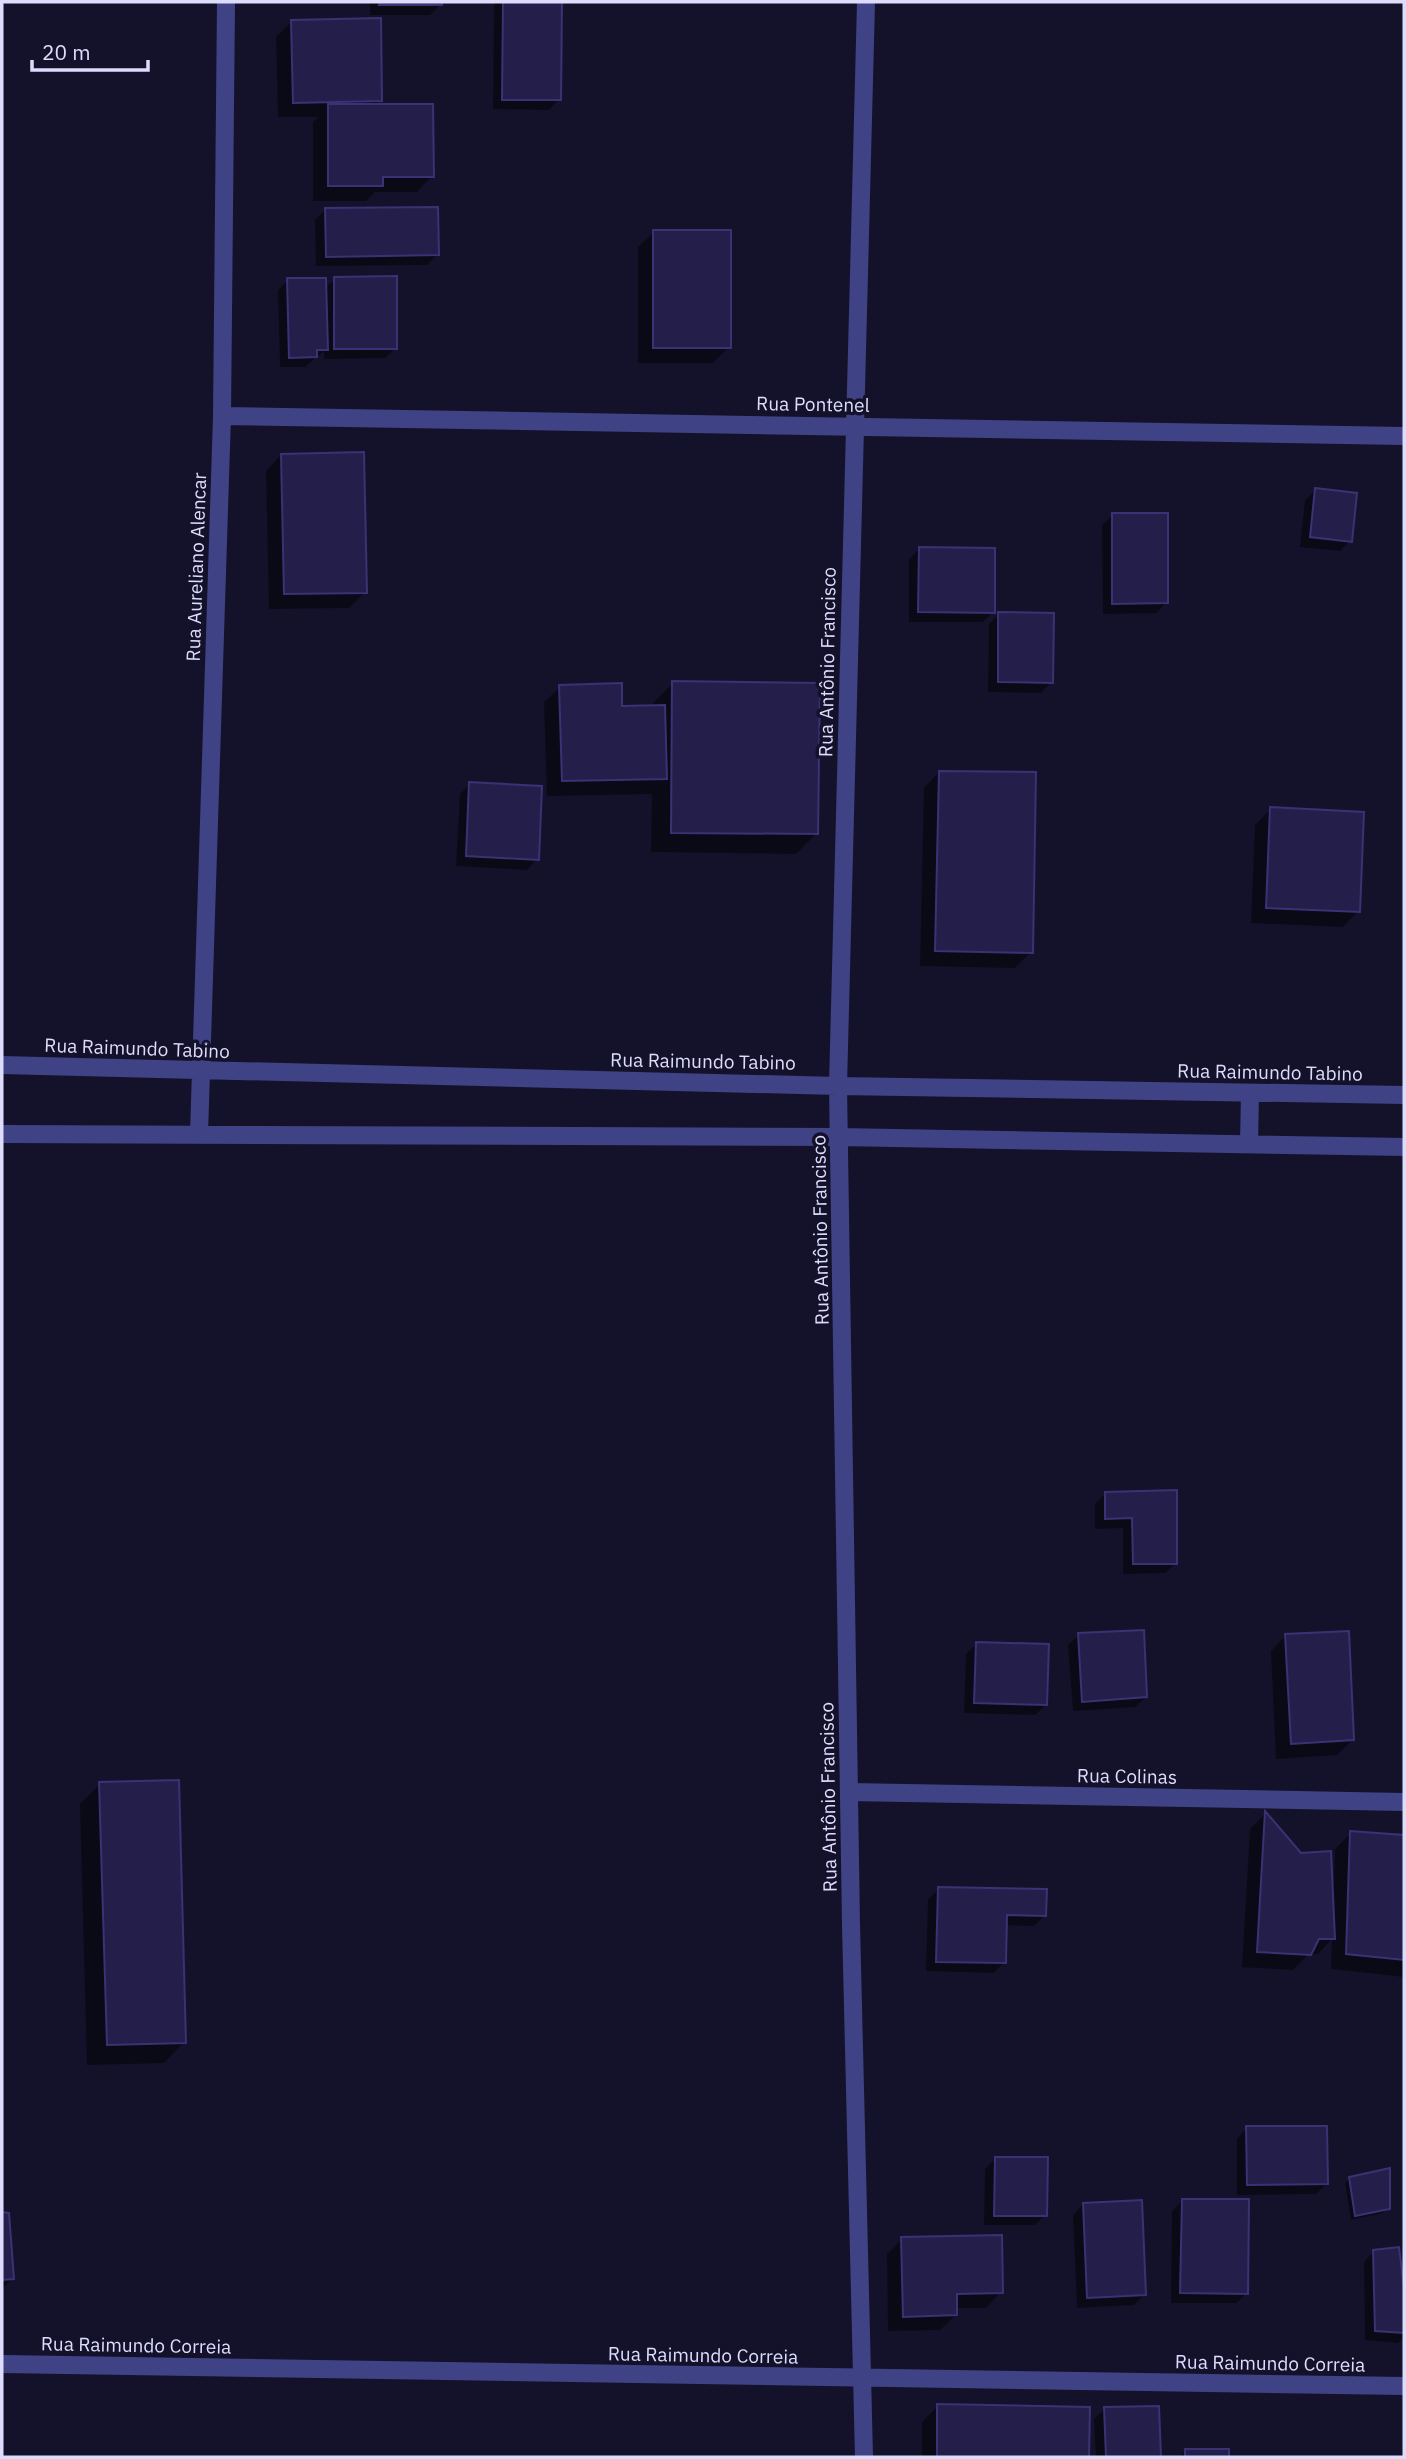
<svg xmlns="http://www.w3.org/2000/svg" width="1406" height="2459" font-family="'IBM Plex Sans',sans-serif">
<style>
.shadow{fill:#0007}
.building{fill:#241f4a;stroke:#3a3274;stroke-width:2}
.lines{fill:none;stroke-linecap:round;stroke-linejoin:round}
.minor{stroke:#3f4386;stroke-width:18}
.labels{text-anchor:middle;stroke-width:7;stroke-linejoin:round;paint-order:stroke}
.street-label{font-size:19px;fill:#dddcfd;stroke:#14122a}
</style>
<rect width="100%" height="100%" fill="#14122a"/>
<path class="shadow" d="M370,2H440V5L430,15H370Z
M494,2H560L559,99L549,110L493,109Z
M292,21L380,101L374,106L432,176L417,192H375L366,201H313V122L318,117H278L276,37Z
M325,210L437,255L427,265L316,266L315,220Z
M654,232L729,347L713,363H638V247Z
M335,279L396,348L385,358L324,359V351L305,367H280L278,290L288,280L324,289Z
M281,455L365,592L349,608L269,609L266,471Z
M1316,490L1350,541L1340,551L1300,547L1305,500Z
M1113,515L1166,603L1156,613L1103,614L1102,525Z
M919,549L993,612L983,622H909V560Z
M999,614L1051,682L1041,693L988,692L989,624Z
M673,683L816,834L796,854L651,852L652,794L547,796L544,702L560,687L620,707H653V703Z
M939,772L1031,952L1015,968L920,966L924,788Z
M470,784L537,859L527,870L456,866L460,794Z
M1271,809L1358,911L1343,927L1251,923L1255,825Z
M1175,1492L1176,1563L1165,1573L1123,1574V1528L1095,1529V1504L1106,1493Z
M1079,1635L1146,1697L1135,1707L1073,1711L1068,1645Z
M1286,1635L1353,1740L1337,1755L1276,1759L1271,1651Z
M977,1644L1046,1705L1035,1715L964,1713L966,1654Z
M100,1784L184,2042L164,2063L87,2065L80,1804Z
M1265,1814L1300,1855L1331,1883H1334L1335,1849L1351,1833L1404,1837V1977L1331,1969L1332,1939L1318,1954H1309L1293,1970L1242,1967L1250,1829Z
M939,1889L1045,1915L1034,1926L1005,1925L1004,1962L994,1973L926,1971L928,1899Z
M1247,2128L1326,2184L1316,2194L1237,2195V2139Z
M995,2159L1045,2215L1035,2225H984L985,2169Z
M1350,2178L1388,2208L1383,2213L1351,2220L1345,2183Z
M1182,2201L1247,2293L1236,2303H1171L1172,2211Z
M1083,2204L1144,2295L1134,2305L1077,2308L1073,2215Z
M2,2214L8,2215L12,2279L2,2289Z
M902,2239L1001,2292L986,2308H956V2315L940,2330L888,2331L887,2254Z
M1397,2249L1404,2301V2337L1398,2343L1365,2340L1364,2262L1374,2251Z
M938,2406L1088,2409L1087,2457H922V2422Z
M1158,2408L1159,2457H1096L1094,2419L1105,2409Z
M1185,2451H1228V2457H1179Z"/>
<path class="building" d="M380,2H442V5H379Z
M503,2H562L561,100H502Z
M381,18L382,101L293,103L291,20Z
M328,104H433L434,177H383V186H328Z
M438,207L439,255L326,257L325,208Z
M653,230H731V348H653Z
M397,276V349H334V277Z
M287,278H326L328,350H317V357L289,358Z
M364,452L367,593L284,594L281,454Z
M1315,488L1357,493L1352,542L1310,537Z
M1112,513H1168V603L1112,604Z
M919,547L995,548V613L918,612Z
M998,612L1054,613L1053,683L998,682Z
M672,681L820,683L818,834L671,833Z
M622,683V706L665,705L667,779L562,781L559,685Z
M939,771L1036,772L1033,953L935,951Z
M469,782L542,786L539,860L466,856Z
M1270,807L1364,812L1360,912L1266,908Z
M1177,1490V1564H1133L1132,1518L1105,1519V1492Z
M1144,1630L1147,1697L1082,1702L1078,1633Z
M1349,1631L1354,1740L1291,1744L1285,1634Z
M976,1642L1049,1644L1047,1705L974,1703Z
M179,1780L186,2043L107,2045L99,1782Z
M1265,1811L1301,1853L1331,1851L1335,1939H1319L1311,1955L1257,1952Z
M1350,1831L1404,1835V1960L1346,1954Z
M938,1887L1047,1889L1046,1916L1007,1915L1006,1963L936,1962Z
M1246,2126H1327L1328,2184L1247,2185Z
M995,2157H1048L1047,2216H994Z
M1390,2168V2209L1355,2216L1349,2177Z
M1182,2199H1249L1248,2294L1180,2293Z
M1142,2200L1146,2295L1087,2298L1083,2203Z
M2,2212L9,2213L14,2279L2,2280Z
M1002,2235L1003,2293L957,2294V2315L903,2317L901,2237Z
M1399,2247L1404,2288V2333L1375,2331L1373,2250Z
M937,2404L1090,2407L1089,2457H937Z
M1159,2406L1161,2457H1106L1104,2407Z
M1185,2449H1229V2457H1185Z"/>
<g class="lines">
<path class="minor" d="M222,416L1404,436
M2,1065L838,1086L1404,1095
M2,1134L839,1137L1404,1147
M199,1134L222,416L226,2
M1249,1144L1250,1093
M849,1792L1404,1802
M2,2364L1404,2386
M864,2457L851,1925L838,1086L866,2"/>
</g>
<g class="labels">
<g class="street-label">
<text transform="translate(813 404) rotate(1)" y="7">Rua Pontenel</text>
<text transform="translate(196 567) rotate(-88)" y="7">Rua Aureliano Alencar</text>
<text transform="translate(827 662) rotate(-89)" y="7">Rua Antônio Francisco</text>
<text transform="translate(137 1048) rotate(2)" y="7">Rua Raimundo Tabino</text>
<text transform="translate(703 1061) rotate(1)" y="7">Rua Raimundo Tabino</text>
<text transform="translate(1270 1072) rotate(1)" y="7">Rua Raimundo Tabino</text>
<text transform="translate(820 1230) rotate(-91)" y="7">Rua Antônio Francisco</text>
<text transform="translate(1127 1776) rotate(1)" y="7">Rua Colinas</text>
<text transform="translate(828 1797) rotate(-91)" y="7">Rua Antônio Francisco</text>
<text transform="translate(136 2345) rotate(1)" y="7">Rua Raimundo Correia</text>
<text transform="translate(703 2355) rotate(1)" y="7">Rua Raimundo Correia</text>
<text transform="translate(1270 2363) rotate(1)" y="7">Rua Raimundo Correia</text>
</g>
</g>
<rect width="1406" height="2459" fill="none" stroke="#dddcfd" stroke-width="7"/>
<path d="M32 60v10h116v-10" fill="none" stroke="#dddcfd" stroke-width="3.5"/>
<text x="42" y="60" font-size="21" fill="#dddcfd" stroke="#14122a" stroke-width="5" paint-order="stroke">20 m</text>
</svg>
